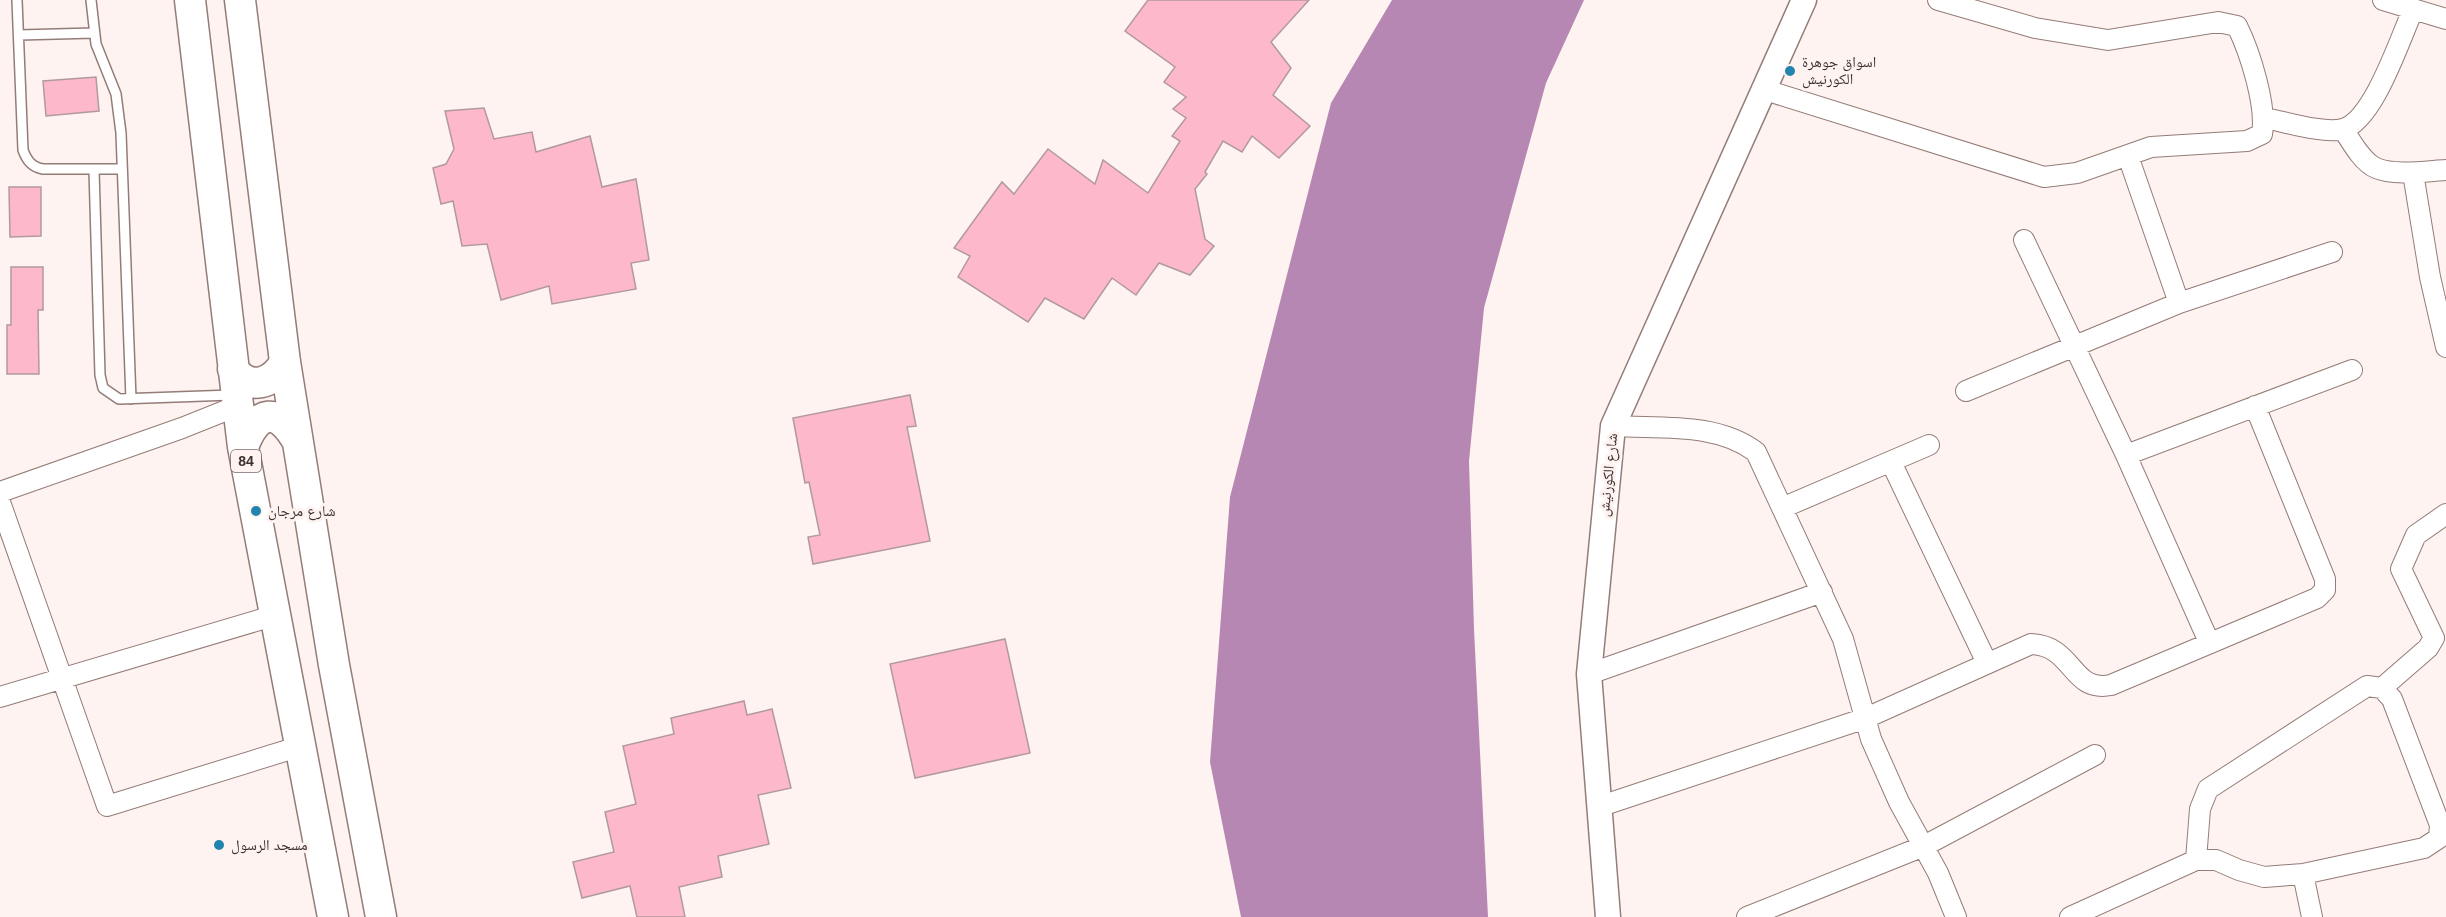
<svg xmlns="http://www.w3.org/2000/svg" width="2446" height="917" font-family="Helvetica,'Noto Naskh Arabic',sans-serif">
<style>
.water{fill:#b687b2}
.building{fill:#fdb9cb;stroke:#b1999f;stroke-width:1.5}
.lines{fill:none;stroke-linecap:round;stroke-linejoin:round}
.service-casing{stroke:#947c77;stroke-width:12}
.minor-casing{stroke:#947c77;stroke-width:22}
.tertiary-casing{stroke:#947c77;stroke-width:27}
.primary-casing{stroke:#947c77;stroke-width:33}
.service{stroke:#fff;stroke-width:9}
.minor{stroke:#fff;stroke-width:20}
.tertiary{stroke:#fff;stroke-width:24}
.primary{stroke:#fff;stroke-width:30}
.poi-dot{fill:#2084ae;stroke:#fef3f0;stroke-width:2}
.labels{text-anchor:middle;stroke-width:6;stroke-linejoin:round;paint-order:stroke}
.shield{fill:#fef3f0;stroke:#756a68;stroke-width:1.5}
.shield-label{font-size:14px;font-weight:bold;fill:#3a302e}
.poi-label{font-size:15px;fill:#3a302e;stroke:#fef3f0;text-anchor:start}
.street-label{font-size:15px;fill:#3a302e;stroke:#fef3f0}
</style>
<rect width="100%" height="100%" fill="#fef3f0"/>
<path class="water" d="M1392,0H1584L1546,83L1484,308L1469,461L1474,629L1488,917H1241L1210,762L1230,497L1331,103Z"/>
<path class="building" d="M1148,0H1309L1271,42L1291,68L1273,95L1310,126L1279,158L1252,136L1242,152L1223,141L1205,172L1207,174L1195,189L1205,239L1214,246L1190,275L1159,263L1136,295L1112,278L1084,319L1045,298L1028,322L958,277L970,256L954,248L1002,182L1014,194L1048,149L1095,184L1103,160L1148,193L1180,141L1172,136L1186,118L1173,109L1186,97L1164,82L1175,67L1125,31Z
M96,77L99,111L46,116L43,81Z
M484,108L494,139L532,132L536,152L590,136L602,187L636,179L649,260L631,263L636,289L552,304L549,286L501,300L487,244L462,246L453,201L441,204L433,168L446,164L454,149L445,111Z
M9,187H41V236L10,237Z
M11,267H43V310H38L39,374H7V325H11Z
M910,395L916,426L907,427L930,541L813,564L808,537L820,535L809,482L805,483L793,418Z
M1005,639L1030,753L915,778L890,664Z
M744,701L747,715L772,709L791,788L758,795L769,844L718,856L722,877L679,887L685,917H637L630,886L582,898L573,862L614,852L605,812L636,804L623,746L674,734L671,718Z"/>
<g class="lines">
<defs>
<path id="service" d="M17,0L23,150C27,161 32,167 43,169H122
M91,0L96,44L116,94L121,133L131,399
M19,35L94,33
M94,170L100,375L103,388L119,399L232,395"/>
<path id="minor" d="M2383,0L2446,19
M1762,89L2044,177L2077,173L2151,147L2247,141L2262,134C2267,106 2250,52 2237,26L2218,22L2108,40L2035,28L1938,0
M2265,118C2286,122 2324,134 2343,129C2374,120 2400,38 2413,10
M2343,129C2351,141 2362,162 2376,168C2394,176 2427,171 2446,170
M2128,156L2179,303
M2413,173L2430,277L2446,347
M2024,240L2126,455L2209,642
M1966,391L2179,303L2332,252
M1613,426C1661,429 1716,422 1756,452L1843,639L1871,739L1899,802L1938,873L1956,917
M2126,455L2352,370
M1891,462L1987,663
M0,492L182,428L237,406
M0,502L107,806L301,746
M1782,508L1929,445
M1589,674L1822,592
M2382,688L2428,648L2434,638L2401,569L2416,535L2446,514
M0,697L276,615
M1598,807L1866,718L2031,644C2075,646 2070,693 2111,685L2317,598L2325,590V579L2255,406
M2303,874L2312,917
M1747,917L1924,846L2095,755
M2070,917L2196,860H2216L2239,870L2264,877L2303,874L2424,848L2439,838L2440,825L2392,699L2382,688L2367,686L2208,789L2200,809L2196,860"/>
<path id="tertiary" d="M1608,917L1589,674L1613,426L1804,0"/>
<path id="primary" d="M190,0L243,447L333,917
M240,0L285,362L334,665L381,917
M233,369C249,392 273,384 285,362
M243,447C257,409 278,406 298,442"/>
</defs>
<use href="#service" class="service-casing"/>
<use href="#minor" class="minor-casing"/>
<use href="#tertiary" class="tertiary-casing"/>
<use href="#primary" class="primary-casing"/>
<use href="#service" class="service"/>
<use href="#minor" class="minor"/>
<use href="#tertiary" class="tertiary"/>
<use href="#primary" class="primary"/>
</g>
<g class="poi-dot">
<circle cx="1790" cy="71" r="6"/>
<circle cx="256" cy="511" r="6"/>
<circle cx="219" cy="845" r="6"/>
</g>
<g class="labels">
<rect class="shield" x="231" y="450" width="30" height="22" rx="4.5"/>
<g class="shield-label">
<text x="246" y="466">84</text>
</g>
<g class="poi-label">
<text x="1802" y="67">اسواق جوهرة<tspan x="1802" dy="17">الكورنيش</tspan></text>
<text x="268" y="516">شارع مرجان</text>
<text x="231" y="850">مسجد الرسول</text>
</g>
<g class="street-label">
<text transform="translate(1608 475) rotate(-84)" y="5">شارع الكورنيش</text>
</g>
</g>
</svg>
